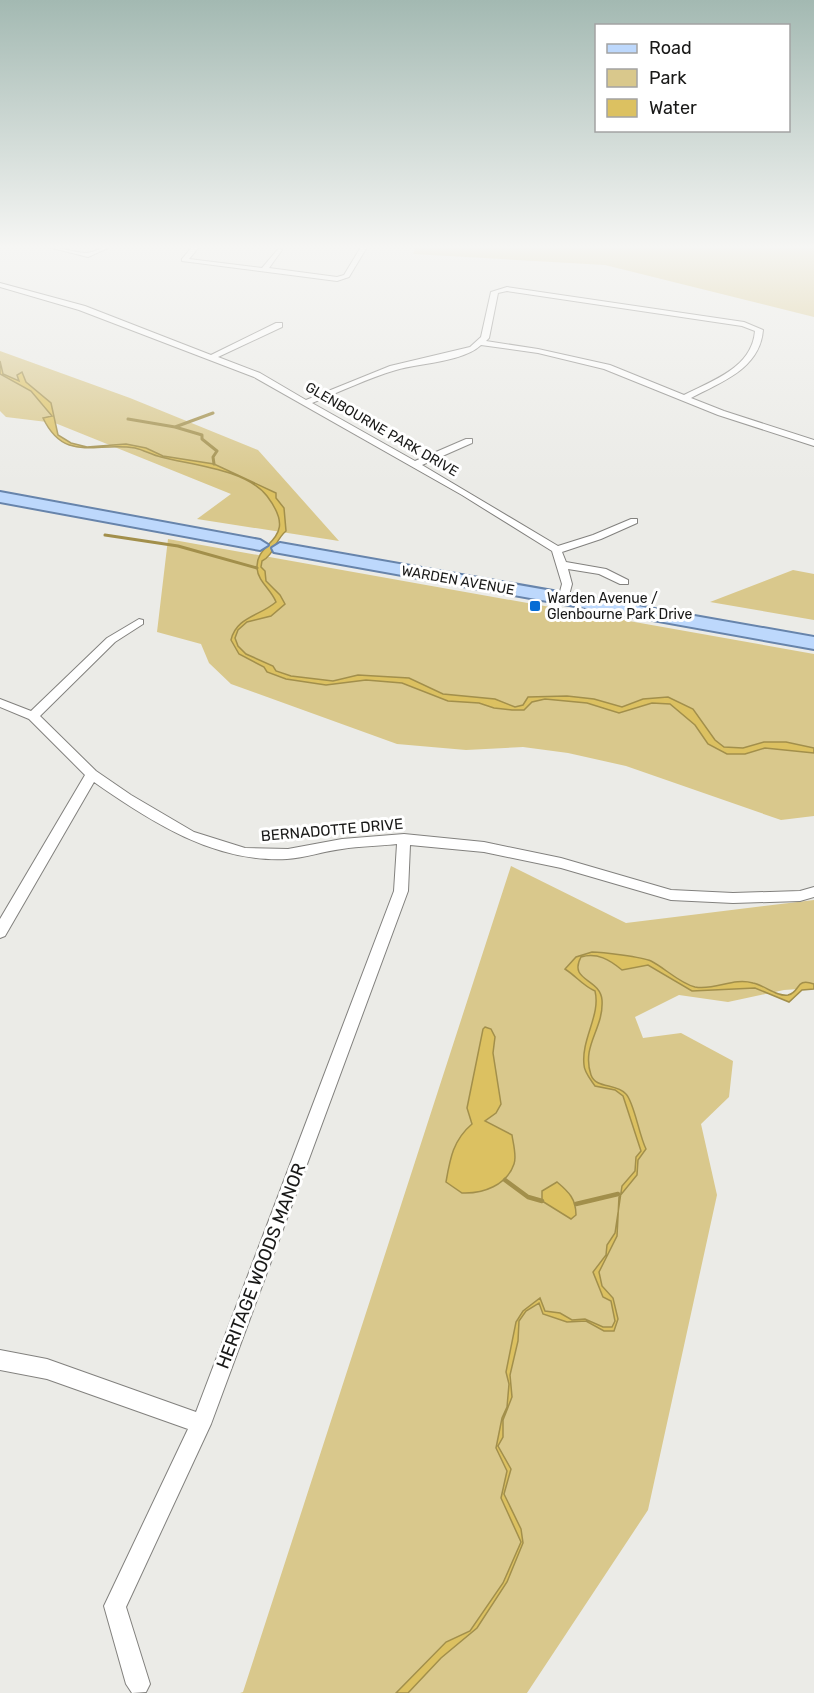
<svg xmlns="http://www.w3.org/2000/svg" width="814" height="1693" font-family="Rubik,sans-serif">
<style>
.green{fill:#d9c88c}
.water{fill:#dcc161;stroke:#a28f4b;stroke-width:1.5}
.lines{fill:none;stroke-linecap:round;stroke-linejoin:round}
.stream-far1{stroke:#a28f4b;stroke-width:3}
.stream{stroke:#a28f4b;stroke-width:4.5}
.minor-casing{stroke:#82817e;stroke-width:2}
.primary-casing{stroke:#6784ab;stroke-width:4}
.minor{fill:#fff;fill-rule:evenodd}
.primary{fill:#bdd8fc;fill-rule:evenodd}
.poi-dot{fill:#066dd5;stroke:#fff;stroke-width:2}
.labels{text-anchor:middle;stroke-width:6;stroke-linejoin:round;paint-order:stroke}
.far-street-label{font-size:14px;fill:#191918;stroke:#fff}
.far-poi-label{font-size:14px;fill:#191918;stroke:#fff;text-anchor:start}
.street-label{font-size:15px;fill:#191918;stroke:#fff}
.near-street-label{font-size:18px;fill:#191918;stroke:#fff}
</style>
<rect width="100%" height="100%" fill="#ebebe7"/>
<path class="green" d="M416,247H814V317L605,265L413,254Z
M0,351L130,398L258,450L339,541L197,519L231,494L55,423L6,417L0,411Z
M168,539L814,654V816L781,820L626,766L568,753L523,747L466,750L397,744L231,684L209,663L201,644L157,632Z
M793,570L814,574V620L710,602Z
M511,866L626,923L814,900V988L784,990L728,1002L679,995L635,1017L643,1038L681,1033L733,1061L729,1097L701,1124L717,1195L648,1510L527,1693H240L243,1692Z"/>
<path class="water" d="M0,361L3,374L19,381L17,375L22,372L26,382L51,403L58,435L71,443L87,447L126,444L146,448L163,456L214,464L276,493V498L284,508L286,531C275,540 274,555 262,561L261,567L265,571L266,581L280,595L285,604L271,616L247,622L238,630L235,638L238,646L246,654L273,666L276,671L291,676L333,681L358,675L409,678L443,694L495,699L515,707L523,705L528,697L567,696L594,699L622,707L643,699L668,697L693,709L715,740L724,747L743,748L764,742H786L814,748V753L765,748L745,754H727L708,744L695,725L670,704L652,703L619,713L587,703L545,699L532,702L524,710H512L494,708L479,703L448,701L402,683L366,680L326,685L286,679L267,672L264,667L239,654L231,640C236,617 260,616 276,602C271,589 258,582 257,568C255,540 301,541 267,496C246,469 191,465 161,457C152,455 144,450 135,448C97,441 65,464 43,418L52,416L31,391L0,374Z
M592,952C602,952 642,957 651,961C665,968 679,983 695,987C715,991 733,977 753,983C764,985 777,997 788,995C801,992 795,977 814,984V989L802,990L789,1002L755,988L692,991L648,965L622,970C610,960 597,952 581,957C568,981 600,978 602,1000C604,1029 581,1045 591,1075C596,1089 616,1083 626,1094C634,1102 639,1135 646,1149L638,1160L637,1175L619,1197L617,1236L599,1272L602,1286L613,1298L618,1319L614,1331H604L586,1321L567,1322L543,1314L539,1303L526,1311L519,1321L518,1341L510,1375L512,1397L503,1420V1437L498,1446L511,1469L504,1494L521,1529L523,1543L507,1582L477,1628L441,1658L408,1693H396L446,1642L470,1631L503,1583L521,1542L501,1498L507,1471L496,1448L502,1418L507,1407L509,1384L506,1372L516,1322L523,1311L540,1298L545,1311L560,1313L572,1320L585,1319L603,1327H612L615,1321L611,1301L603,1297L593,1272L606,1255L607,1245L615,1233L622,1186L635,1171L636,1157L641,1151L623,1096L615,1090L595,1086C591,1080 584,1072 584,1065C581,1039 601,1015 595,991C583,986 576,976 565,969L576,957Z
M485,1027L491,1029L495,1037L493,1053L501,1104L496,1113L485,1121L512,1135C513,1143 517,1156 514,1164C507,1185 483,1194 462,1193L446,1182C450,1159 453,1140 472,1124L467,1108L483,1029Z
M557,1182C569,1192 576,1199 576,1215L571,1219L542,1201V1191Z"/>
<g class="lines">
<path class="stream-far1" d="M128,419L175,427L202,435V439L217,451L213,457L214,464
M175,427L213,413
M105,535L178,546L257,568"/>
<path class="stream" d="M505,1180L528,1197L542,1201
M576,1204L618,1194"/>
<defs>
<path id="minor" d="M48,247C61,247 74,253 87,253C95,252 101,247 110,247L88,257Z
M192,247H199L189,259L262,268L279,248L282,250L269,268L337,277L344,275L361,247H367L349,277L337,281L182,261V259Z
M0,283L85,306L211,355L276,323H282V327L218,357L260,373L306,400L390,366L470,347L481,337L491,292L507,287L744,322L763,330C760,369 721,382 691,398L724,411L814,440V446L718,415L604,369L538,353L481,345C463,362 420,363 396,370C368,378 340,392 312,403L415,461L466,439H472V443L422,465L558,546L593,535L631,519H637V523L601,539L562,552L566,562L606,569L628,580V584H620L599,574L568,569L572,584L568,599L563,602L558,599L562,584L552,551L462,495L254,377L79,310L0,287ZM507,291L742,326L755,331C752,368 713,380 684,395L610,365L538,349L486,341L489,338L498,293Z
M139,619L143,620V624L115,642L40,716L96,771L131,795L194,832L245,848L288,849L342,839L404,834L484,842L561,858L671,890L733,893L800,891L814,887V897L800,901L733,903L671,900L561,868L484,852L410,845L408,891L211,1424L126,1607L150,1684L146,1692L132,1693L126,1684L104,1606L188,1429L47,1379L0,1370V1350L47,1359L196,1412L394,891L397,844C379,846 360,846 342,849C324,851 305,858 287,859C215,863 151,822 94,782L5,936L0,938V919L85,775L29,719L0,707V699L31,711L107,638Z"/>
<path id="primary" d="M0,492L260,540L268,545L260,550L0,502Z
M280,543L814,637V649L274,552L272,548Z"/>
</defs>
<use href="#minor" class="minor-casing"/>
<use href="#primary" class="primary-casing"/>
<use href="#minor" class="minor"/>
<use href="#primary" class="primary"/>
</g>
<linearGradient id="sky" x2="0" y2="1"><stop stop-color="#a3b9b2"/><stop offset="0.51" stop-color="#f6f6f4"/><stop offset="1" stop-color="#f6f6f4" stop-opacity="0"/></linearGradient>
<rect width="814" height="484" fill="url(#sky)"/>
<rect class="poi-dot" x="529" y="600" width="12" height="12" rx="3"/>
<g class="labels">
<g class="far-street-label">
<text transform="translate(382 429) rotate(30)" y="5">GLENBOURNE PARK DRIVE</text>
<text transform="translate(458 580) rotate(10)" y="5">WARDEN AVENUE</text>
</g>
<g class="far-poi-label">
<text x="547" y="603">Warden Avenue /<tspan x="547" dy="16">Glenbourne Park Drive</tspan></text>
</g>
<g class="street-label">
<text transform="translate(332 830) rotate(-5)" y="5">BERNADOTTE DRIVE</text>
</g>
<g class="near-street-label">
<text transform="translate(261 1266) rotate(-69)" y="6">HERITAGE WOODS MANOR</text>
</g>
</g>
<rect x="595" y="24" width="195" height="108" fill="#ffffff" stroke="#a3a3a3" stroke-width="1.5"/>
<rect x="607" y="44" width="30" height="9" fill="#bdd8fc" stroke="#a3a3a3" stroke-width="1.5"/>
<text x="649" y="54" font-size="18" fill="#191918">Road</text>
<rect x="607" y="69" width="30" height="18" fill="#d9c88c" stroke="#a3a3a3" stroke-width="1.5"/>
<text x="649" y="84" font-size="18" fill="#191918">Park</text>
<rect x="607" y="99" width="30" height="18" fill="#dcc161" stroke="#a3a3a3" stroke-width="1.5"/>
<text x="649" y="114" font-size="18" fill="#191918">Water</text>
</svg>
